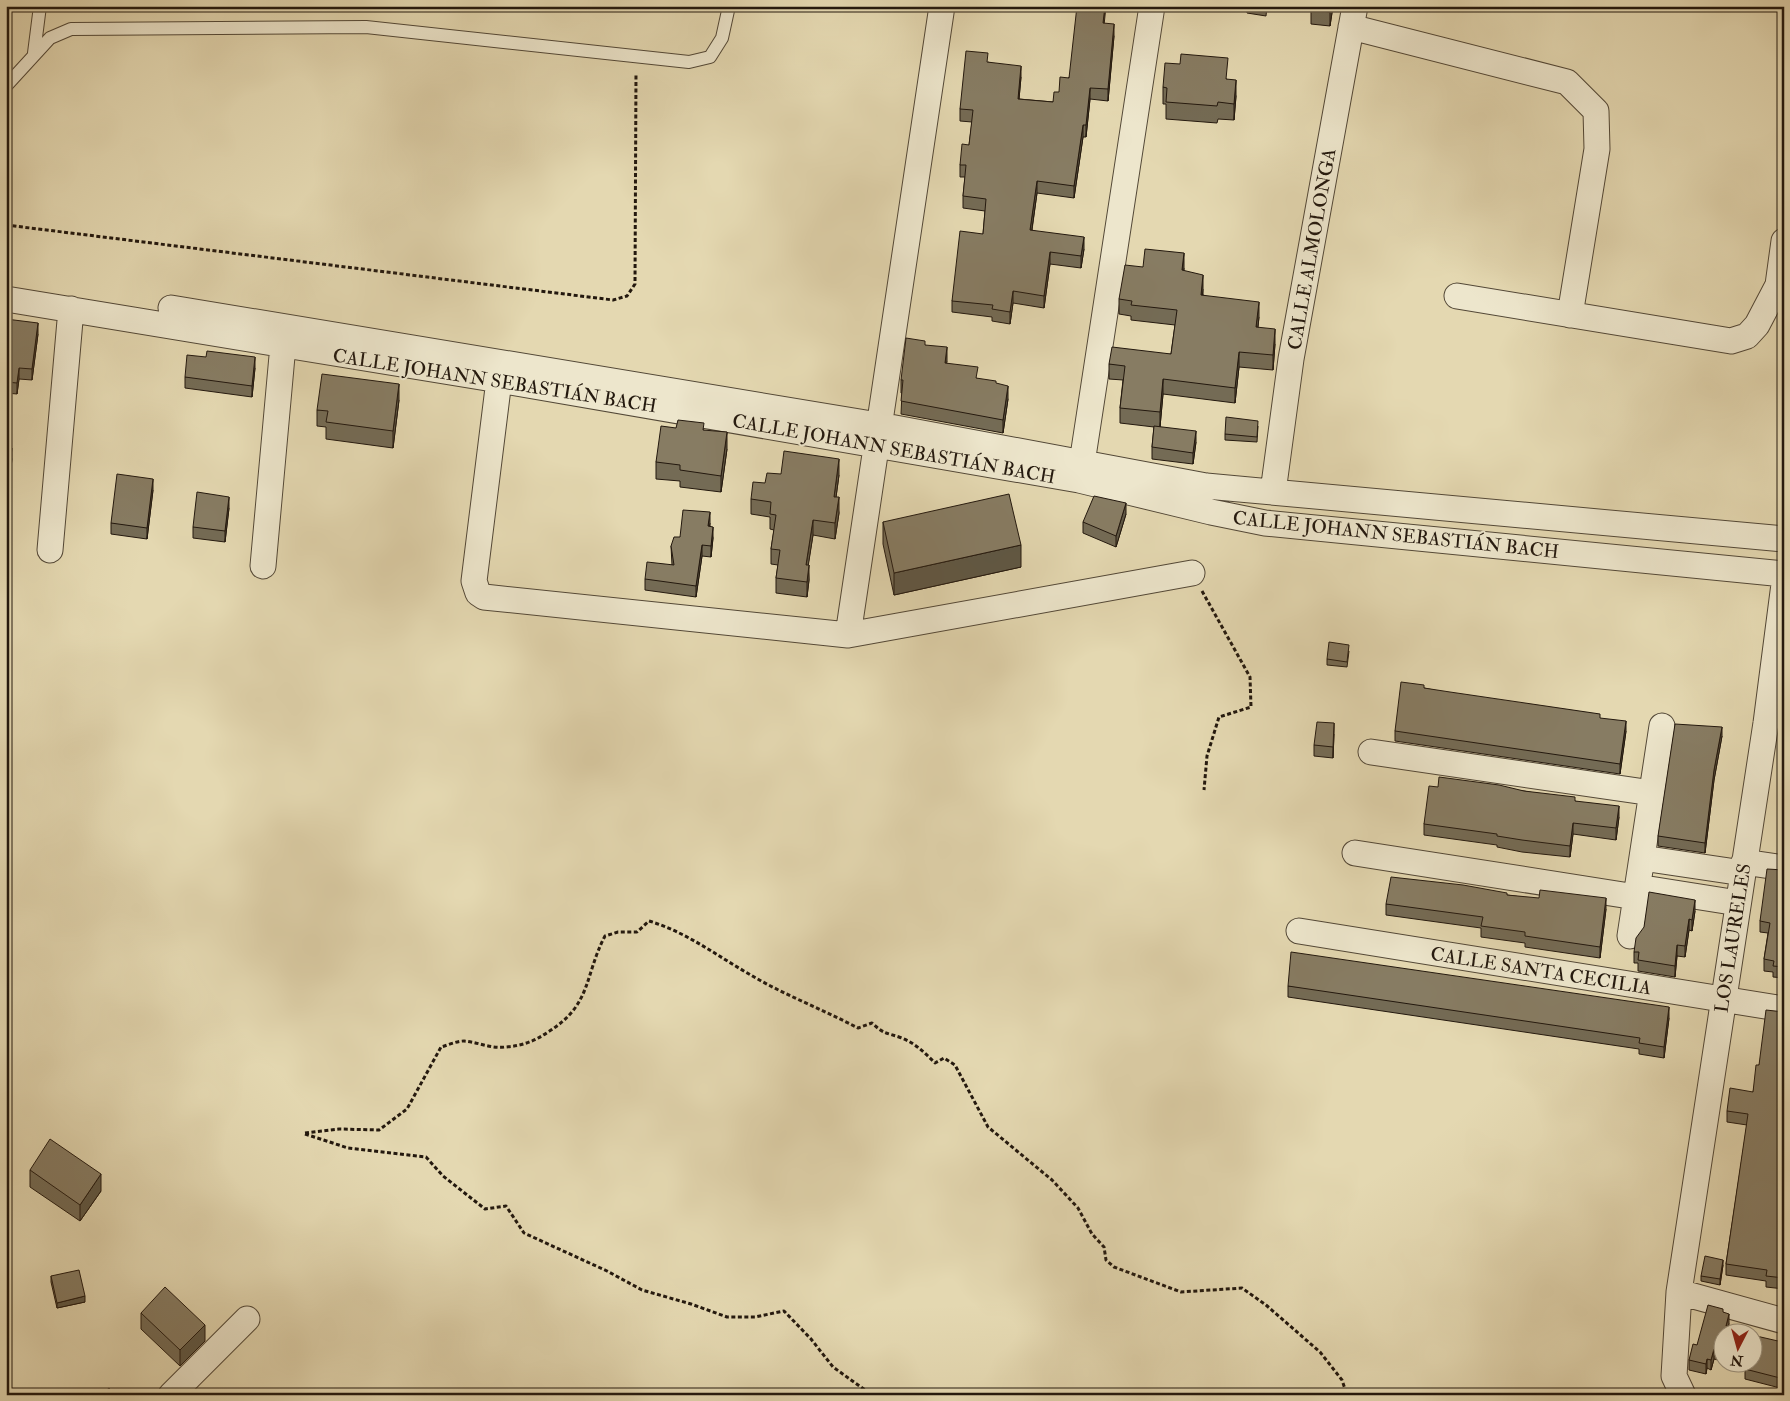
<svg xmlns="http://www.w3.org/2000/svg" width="1790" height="1401" font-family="'IM FELL Double Pica',serif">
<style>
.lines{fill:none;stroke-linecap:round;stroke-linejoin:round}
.service-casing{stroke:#534837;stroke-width:14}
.minor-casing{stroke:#534837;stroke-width:27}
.path{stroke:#23180e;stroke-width:3;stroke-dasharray:4 2.5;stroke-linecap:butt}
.service{stroke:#ede6cc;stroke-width:12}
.minor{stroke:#ede6cc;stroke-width:25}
.wall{fill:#746b55;stroke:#23180e}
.shaded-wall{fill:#5e5745;stroke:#23180e}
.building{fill:#877c63;stroke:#23180e}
.labels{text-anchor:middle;stroke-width:4;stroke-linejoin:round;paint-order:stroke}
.street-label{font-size:19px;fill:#23180e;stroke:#ede6cc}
</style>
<rect width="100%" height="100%" fill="#e4d8b1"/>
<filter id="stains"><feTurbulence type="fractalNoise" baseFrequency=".004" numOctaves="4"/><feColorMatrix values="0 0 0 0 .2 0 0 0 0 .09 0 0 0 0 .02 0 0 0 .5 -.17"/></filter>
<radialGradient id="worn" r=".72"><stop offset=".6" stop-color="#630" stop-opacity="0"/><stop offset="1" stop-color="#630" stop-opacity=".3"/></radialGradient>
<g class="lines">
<defs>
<path id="service" d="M34,53L40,6
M6,86L50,38L71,29L366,27L689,62L710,57L722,38L729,6"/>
<path id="minor" d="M1351,27L1567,82L1596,111L1597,149L1570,315
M1457,296L1731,341L1747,336L1757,325L1778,285L1784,241
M6,299L499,380L1079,480L1211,512L1265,523L1784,574
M171,308L890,427L1206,486L1784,539
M499,380L474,581L478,593L484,597L848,635L1192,573
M1082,463L1152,6
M1273,492L1291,359L1355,6
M50,550L71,309
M263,566L283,345
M848,635L942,6
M1371,752L1652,793
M1355,853L1636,897
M1642,858L1743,873
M1744,862L1784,868
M1637,887L1738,903
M1299,931L1784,1009
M1630,936L1662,726
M1679,1292L1784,1321
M171,1395L247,1319
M1683,1395L1674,1376L1679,1292L1766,723L1784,584"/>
</defs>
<use href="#service" class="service-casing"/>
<use href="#minor" class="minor-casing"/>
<path class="path" d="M6,225L613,300L627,296L635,284L636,73
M1202,591L1250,677L1251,707L1219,717L1207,756L1204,790
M305,1133L339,1129L379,1130L407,1109L441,1047C448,1045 457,1041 464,1041C478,1042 491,1049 505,1047C522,1046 535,1041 548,1032C592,1005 584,976 605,936L618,932H637L649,921C686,932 716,955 749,974C784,995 822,1009 858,1028L872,1023C884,1034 884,1032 899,1037C914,1042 924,1052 935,1063L944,1058L955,1065L988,1127L1052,1180L1078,1208L1092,1234L1104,1247L1106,1260L1114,1267L1181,1292L1242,1288L1266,1305L1320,1352L1342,1380L1347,1395
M305,1134L348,1148L426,1157L443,1176L485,1209L506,1206L524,1233L607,1271L642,1290L691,1304L727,1317H755L784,1311L811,1339L833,1367L872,1395"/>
<use href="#service" class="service"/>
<use href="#minor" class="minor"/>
</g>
<path class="wall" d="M1247,6H1267L1266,16L1247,13Z
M1311,6H1333L1330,26L1311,24Z
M1104,23L1114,36L1108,101L1090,99L1086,137H1083L1074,198L1037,193L1032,230L1084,249L1081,268L1050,264L1044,308L1013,303L1010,324L992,321V317L952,312V301L983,234L985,211L963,208V196L965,177H960V165L969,145L972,122L960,121V109L988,62L1021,77L1019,99L1053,102Z
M1227,79L1236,96L1234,120L1218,119L1217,123L1166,119V104H1163V87Z
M1143,267L1184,268V271L1203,289V295L1259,317L1258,327L1275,344L1273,370L1239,367L1235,403L1163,394L1160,427L1196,442L1193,464L1152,459V447L1154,427L1120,423V408L1123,380L1109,379V364L1171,354L1175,325L1131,320V316L1119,314V299Z
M6,319L38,334L32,380L19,379L17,394L6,393Z
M925,345L947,361L946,363L978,379L996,384L1008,399L1003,433L901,414L902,393H901V380Z
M255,368L252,397L185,388V377Z
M399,400L393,448L326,439V427L317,426V410Z
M1258,426L1257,442L1225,440V434Z
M676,428L704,430L727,449L721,492L680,487V481L656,479V462Z
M6,447L12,459L9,484H6Z
M781,474L839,475L836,497L839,513L835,539L813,535L808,565L809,580L807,597L776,593V578L778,565L771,564V549L774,530L770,529V517L751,514V499Z
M153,490L147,539L111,534V523Z
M229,508L225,542L193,538V527Z
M1126,514L1116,547L1083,533V522Z
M883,522L1021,567L894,595L883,544Z
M710,523V527L713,538L711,557L702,556L696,597L645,590V579L672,565L671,546L680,537Z
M1349,651L1347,667L1327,665V659Z
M1424,688L1626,731L1620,774L1395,741V731Z
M1334,734L1333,758L1314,756V745Z
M1722,736L1714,780L1705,853L1658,846V836Z
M1784,757V796H1779V784Z
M1438,787L1524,791L1575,801L1619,817L1616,840L1573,834L1570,857L1522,852L1497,847V845L1424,835V824Z
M1784,870V978L1773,977V972L1764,971V959L1768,933L1760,932V921Z
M1507,895L1606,909L1600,958L1525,947V943L1481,937V928L1386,915V904Z
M1695,911L1692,931L1689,930L1685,957L1677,956L1675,977L1638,971V963H1634V952Z
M1288,986L1669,1018L1664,1058L1639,1054V1049L1288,997Z
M1784,1012V1289L1766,1287V1281L1726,1275V1264L1747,1125L1727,1122V1111L1753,1092L1759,1065Z
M30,1170L101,1191L80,1221L30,1187Z
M1723,1265L1720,1285L1701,1281V1276Z
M51,1276L85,1302L57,1308L51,1282Z
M1723,1312L1729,1324L1728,1326L1722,1334V1361L1714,1359L1711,1370L1707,1368L1706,1374L1689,1370V1360L1697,1345Z
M141,1313L205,1341L180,1366L141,1329Z
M1784,1340V1389L1745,1379V1369L1747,1365L1740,1364H1752L1778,1341Z"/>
<path class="shaded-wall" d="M1105,6H1106L1103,35V23Z
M1331,6H1333L1330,26V12Z
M1114,24V36L1108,101V89Z
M1021,66V77L1018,110V99Z
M1236,80V96L1234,120V104Z
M1090,88V99L1086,137V125Z
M1083,125V137L1074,198V186Z
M1037,181V193L1030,242V230Z
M1084,237V249L1081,268V256Z
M1050,252V264L1044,308V296Z
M1184,253V268L1182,285V270Z
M1203,275V289L1201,310V295Z
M1013,291V303L1010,324V312Z
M1259,302V317L1256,342V327Z
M38,323V334L32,380V369Z
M1275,329V344L1273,370V355Z
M947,347V361L945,376V363Z
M1239,352V367L1235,403V388Z
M255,357V368L252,397V386Z
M19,368V379L17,394V383Z
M1163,379V394L1160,427V412Z
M399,384V400L393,448V431Z
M1008,386V399L1003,433V420Z
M1196,431V442L1193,464V453Z
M727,432V449L721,492V476Z
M12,448V459L9,484V473Z
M839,459V475L834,512V497Z
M153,479V490L147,539V528Z
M229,497V508L225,542V531Z
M839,497V513L835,539V523Z
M1126,503V514L1116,547V536Z
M710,512V523L708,537V526Z
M813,520V535L806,580V565Z
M713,527V538L711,557V546Z
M702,545V556L696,597V586Z
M1021,545V567L894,595V573Z
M809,565V580L807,597V582Z
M1626,721V731L1620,774V764Z
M1334,723V734L1333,758V747Z
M1722,727V736L1714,780L1705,853V843L1714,770Z
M1619,806V817L1616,840V828Z
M1573,823V834L1570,857V846Z
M1606,898V909L1600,958V947Z
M1695,900V911L1692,931V920Z
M1689,919V930L1685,957V946Z
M1677,945V956L1675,977V966Z
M1669,1007V1018L1664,1058V1047Z
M101,1174V1191L80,1221V1205Z
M1723,1260V1265L1720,1285V1279Z
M85,1296V1302L57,1308V1303Z
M1729,1314V1324L1726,1334V1326Z
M205,1325V1341L180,1366V1350Z
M1714,1349V1359L1711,1370V1360Z
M1707,1359V1368L1706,1374V1364Z"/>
<path class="building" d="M1077,6H1105L1103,23L1114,24L1108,89L1090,88L1086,125H1083L1074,186L1037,181L1030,230L1084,237L1081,256L1050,252L1044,296L1013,291L1010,312L992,309L993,305L952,301L960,231L983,234L986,199L963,196L966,165H960L962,144L969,145L973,110L960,109L966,51L988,53L987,62L1021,66L1018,99L1053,102L1054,92H1059L1060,77L1069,78Z
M1311,6H1331L1330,12L1311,10Z
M1181,54L1228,58L1226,79L1236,80L1234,104L1218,102L1217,106L1166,102L1167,88L1163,87L1165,63L1180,64Z
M1145,249L1184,253L1182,270L1203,275L1201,295L1259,302L1256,327L1275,329L1273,355L1239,352L1235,388L1163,379L1160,412L1120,408L1125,366L1109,364L1112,347L1171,354L1177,310L1131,305L1132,301L1119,299L1125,265L1143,267Z
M6,319L38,323L32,369L19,368L17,383L6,382Z
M906,338L925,341V345L947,347L945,363L978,367L976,378L996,381V383L1008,386L1003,420L901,401L903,380H901Z
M207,351L255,357L252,386L185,377L187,355L206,357Z
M322,374L399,384L393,431L326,422L328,411L317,410Z
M1226,417L1258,421L1257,437L1225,434Z
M678,420L704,423L703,430L727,432L721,476L680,470V465L656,462L661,426L676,428Z
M1154,426L1196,431L1193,453L1152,447Z
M6,447L12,448L9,473H6Z
M784,451L839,459L834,497H839L835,523L813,520L806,565H809L807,582L776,578L780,550L771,549L776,515L770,514L771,502L751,499L753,482L765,483L767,473L781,474Z
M117,474L153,479L147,528L111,523Z
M197,492L229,497L225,531L193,527Z
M1009,494L1021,545L894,573L883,522Z
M1094,496L1126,503L1116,536L1083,522Z
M683,510L710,512L708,526L713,527L711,546L702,545L696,586L645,579L647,562L674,565L671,546L674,537H680Z
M1329,642L1349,645L1347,662L1327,659Z
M1401,682L1424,685V688L1450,692L1600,714V718L1626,721L1620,764L1395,731Z
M1317,722L1334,723L1333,747L1314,745Z
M1675,724L1722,727L1714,770L1705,843L1658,836Z
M1782,757H1784V785L1779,784Z
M1439,777L1499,785L1524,791L1575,797V801L1619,806L1616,828L1573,823L1570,846L1522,840L1497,836V834L1424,824L1429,786L1438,787Z
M1767,869L1784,870V967L1773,966L1774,961L1764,959L1770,923L1760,921Z
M1391,877L1463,885L1507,893V895L1539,898L1540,890L1606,898L1600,947L1525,936V932L1481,926L1483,917L1386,904Z
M1649,892L1695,900L1692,920L1689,919L1685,946L1677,945L1675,966L1638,960L1639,952H1634L1636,938L1644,927Z
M1291,952L1669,1007L1664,1047L1639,1043L1640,1038L1288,986Z
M1766,1010L1784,1012V1278L1766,1276L1767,1270L1726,1264L1748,1114L1727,1111L1730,1088L1753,1092L1756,1065H1759Z
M50,1139L101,1174L80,1205L30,1170Z
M1705,1256L1723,1260L1720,1279L1701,1276Z
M79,1270L85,1296L57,1303L51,1276Z
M165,1287L205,1325L180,1350L141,1313Z
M1708,1305L1723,1309V1312L1729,1314L1726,1326L1748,1330V1334H1722V1351L1714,1349L1711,1360L1707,1359L1706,1364L1689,1360L1693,1344L1697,1345Z
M1752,1335L1778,1341L1779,1339L1784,1340V1379L1745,1369L1747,1364H1752Z
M109,1388L115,1395H101Z
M20,1390L24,1395H15Z"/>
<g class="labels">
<g class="street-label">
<text transform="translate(1311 249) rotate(-80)" y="7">CALLE ALMOLONGA</text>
<text transform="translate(495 380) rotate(9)" y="7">CALLE JOHANN SEBASTIÁN BACH</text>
<text transform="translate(894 448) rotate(10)" y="7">CALLE JOHANN SEBASTIÁN BACH</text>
<text transform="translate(1396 534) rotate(6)" y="7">CALLE JOHANN SEBASTIÁN BACH</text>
<text transform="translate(1732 938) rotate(-81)" y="7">LOS LAURELES</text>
<text transform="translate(1541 970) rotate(9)" y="7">CALLE SANTA CECILIA</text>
</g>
</g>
<rect width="1790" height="1401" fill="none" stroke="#e4d8b1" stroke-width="25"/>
<rect x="8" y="8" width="1775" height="1386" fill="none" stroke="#23180e" stroke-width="2.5"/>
<rect x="12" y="12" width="1765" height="1376" fill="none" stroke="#23180e"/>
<g transform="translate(1738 1348) rotate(186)"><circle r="24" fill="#ede6cc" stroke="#9c9480"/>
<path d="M0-4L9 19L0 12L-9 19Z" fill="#8f2418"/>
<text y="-8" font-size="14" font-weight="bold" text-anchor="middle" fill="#23180e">N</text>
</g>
<rect width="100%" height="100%" filter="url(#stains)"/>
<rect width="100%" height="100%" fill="url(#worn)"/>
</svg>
